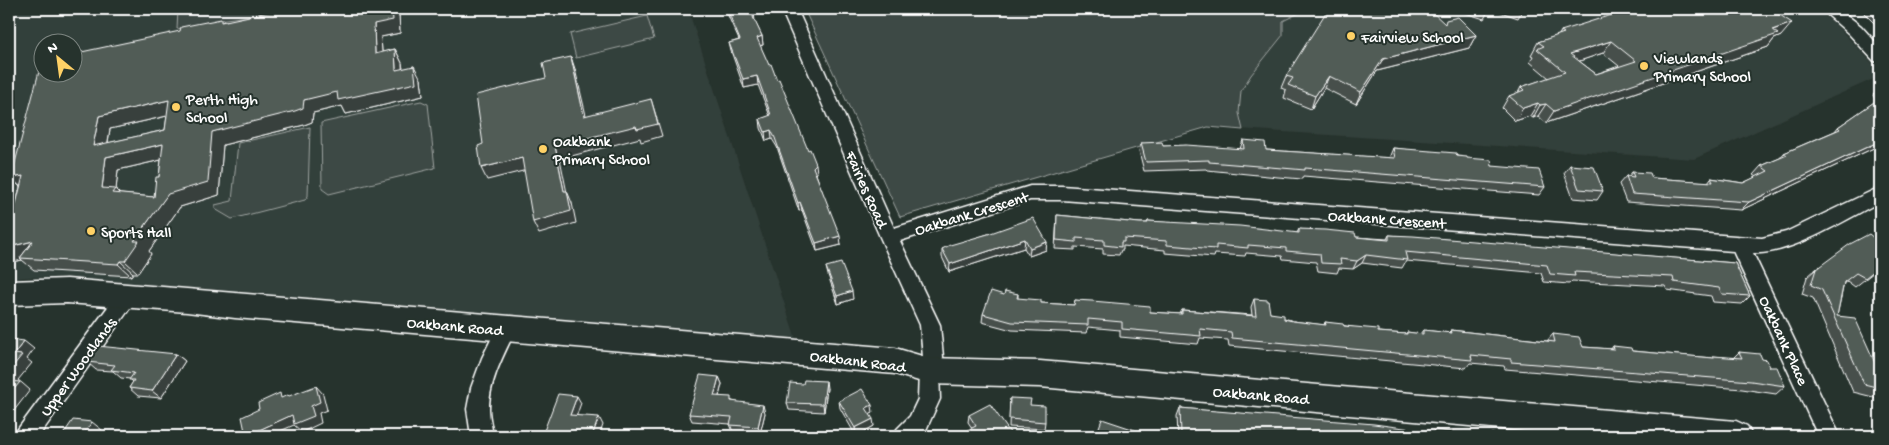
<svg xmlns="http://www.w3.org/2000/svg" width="1889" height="445" font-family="'Gochi Hand',sans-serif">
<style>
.built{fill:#333f3a;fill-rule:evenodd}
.green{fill:#3e4944;stroke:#9ea4a2}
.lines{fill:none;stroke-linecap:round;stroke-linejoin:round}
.street-casing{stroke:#fff;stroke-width:3}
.secondary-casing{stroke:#fff;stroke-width:3}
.street{fill:#26332d;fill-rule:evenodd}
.secondary{fill:#26332d;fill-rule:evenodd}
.wall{fill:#464f4b;stroke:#fff;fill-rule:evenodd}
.shaded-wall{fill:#39403d;stroke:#fff}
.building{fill:#515c57;stroke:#fff;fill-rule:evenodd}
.poi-dot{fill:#ffd166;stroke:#26332d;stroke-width:2}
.labels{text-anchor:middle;stroke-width:4;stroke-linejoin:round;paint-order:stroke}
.poi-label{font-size:16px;fill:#fff;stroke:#26332d;text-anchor:start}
.street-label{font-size:16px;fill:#fff;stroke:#26332d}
</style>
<rect width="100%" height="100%" fill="#26332d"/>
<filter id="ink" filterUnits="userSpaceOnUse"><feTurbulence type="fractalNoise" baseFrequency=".02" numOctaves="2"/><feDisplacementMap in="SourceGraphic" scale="10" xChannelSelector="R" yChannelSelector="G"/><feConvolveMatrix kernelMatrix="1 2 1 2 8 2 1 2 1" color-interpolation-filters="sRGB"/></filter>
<g filter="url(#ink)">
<path class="built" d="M9,9H688L796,339L220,290L31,277L9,279ZM42,42H72V72H42Z
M804,9H1817L1835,24L1880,71V76L1694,159L1209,127L900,217Z"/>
<path class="green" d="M178,9H274L265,11V14L225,19L177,29Z
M804,9H1307L1283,21V35L1251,75L1241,91L1239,113L1243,130L1208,127L900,217Z
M647,16L654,39L576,58L570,34Z
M421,101L428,104L435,168L329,194L322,189L321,123Z
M310,127L308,196L305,200L232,219L215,209V205L232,201L238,143Z"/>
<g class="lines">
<defs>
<path id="street" d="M781,9H797L894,228L1030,186H1062L1762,238L1786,232L1880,187V202C1848,218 1789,256 1753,253L1840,436H1818L1733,251L1062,200H1030L900,241L940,325L943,357L939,371L940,399L926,430L919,436H894L897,429L910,416L918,399L919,371L923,357L920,325L880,237Z
M1821,9H1839L1861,26L1880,47V62L1874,61L1849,34Z
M128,287L135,289L138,295L135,301L39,436H15L18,429L121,289Z
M506,320L513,323L516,329C504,354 489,381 489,409C489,418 492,427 493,436H471L467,409L471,388L482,358L499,323Z"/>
<path id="secondary" d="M67,279L895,348L929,358L1040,361L1736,421L1747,426L1752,436H1579L1040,387L929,384L895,374L235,318L187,312L67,303L9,305V281Z"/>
</defs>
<use href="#street" class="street-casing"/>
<use href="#secondary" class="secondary-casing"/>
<use href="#street" class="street"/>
<use href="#secondary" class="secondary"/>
</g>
<path class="wall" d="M725,9H748L754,12L755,22L762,36L763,45L760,46L817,173L816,174L841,245L817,251L802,210L799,211L777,147L772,139L766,141L761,128L760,119L770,116L758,85L744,88L731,51L729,43L739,40Z
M1453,9H1489L1484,19Z
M1492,9H1523L1518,18Z
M1862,9H1880V29L1861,10Z
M415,11L399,14L400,33L381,37L382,52L395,49L402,63L403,69L421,79L423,96L346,114L342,106L313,113L312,122L304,125L223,145L219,195L180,207L149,251L151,254L138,273H133L131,276L34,270L22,260L9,263L14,212L20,187L11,178L223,21ZM167,116L165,130L108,143L110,129ZM161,160L159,177L154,197L120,194L116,190L118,170Z
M1717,11L1781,36L1774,39L1768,47L1546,123L1538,116L1533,118L1530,116L1515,121L1502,108L1509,96L1518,93L1521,87L1549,78L1530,62L1533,56L1531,55L1538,42L1559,35L1561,31ZM1603,53L1619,66L1596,74L1579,61Z
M1445,24L1476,35L1469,48L1377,71L1356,104L1324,88L1311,109L1284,98L1286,90L1281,88L1286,76Z
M1880,88V145L1741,210L1626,202L1619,184L1626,176H1629L1632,172L1652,178L1708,182L1711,178L1743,183L1756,177L1753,175L1761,166L1780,158L1784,153L1835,131L1838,127L1876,101L1873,95Z
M1243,140L1266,150L1389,158L1393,148L1457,156L1492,166L1545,187L1539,195L1303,176L1302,179L1278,177L1207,170L1206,169L1144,171L1139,151L1141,143L1163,146L1240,149Z
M1570,165L1603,191L1597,200L1573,198L1564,173Z
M1057,215L1140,223H1147L1148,221L1297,233L1299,229L1356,237L1387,239L1389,235L1735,263L1750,296L1742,304L1713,302L1711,296L1667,290L1665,286L1572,281L1569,284L1544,282L1541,273L1406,261L1402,268L1362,263L1353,269L1339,268L1337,273L1318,271L1316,262L1283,259L1282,256L1246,253L1245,256L1215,254L1214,257L1165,253V250L1123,246V250H1121L1119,255L1103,254V249L1075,247V250L1055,249Z
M988,234L1047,242L1046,250L1029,256L1024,248L949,272L942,257V249Z
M1880,243V271L1876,274L1874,272L1855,287L1847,281L1844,283L1837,316L1880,374V395L1877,398L1853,392L1813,298L1802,294L1807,277L1816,269Z
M826,267L853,299L838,304L828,275Z
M1018,294V299L1041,303L1074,305L1075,300L1150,312L1180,314L1182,310L1252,315L1251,307L1254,299L1270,313L1293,321L1324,325L1325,322L1378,332L1406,334L1407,332L1420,334L1423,330L1450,333L1451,330L1547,341L1553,334L1583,347L1611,349L1613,346L1632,351L1711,358L1713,356L1733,358L1739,352L1762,359L1770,367L1785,386L1776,394L1742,389L1505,369L1504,366L1470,363L1466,368L1229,346L1228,340L1200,338L1198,344L1120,337V330L1088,327L1086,333L1012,330L982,322L983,314L1004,295Z
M176,354L185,361L161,398L138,396L129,388L133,382L130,379L121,378L113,371L96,370L87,362Z
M719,377L722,384L719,396L765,413L760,434L733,432L730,424L692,421L689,414Z
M827,388L824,412L789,410L787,403Z
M1010,398L1030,405L1045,422L1044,429L1009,427Z
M839,401L873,413L870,414L874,426L856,436L840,408Z
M1180,408L1432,432L1434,430L1490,436L1491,434L1508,436H1178L1177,416Z
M969,415L1011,434V436H956L972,428L968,422Z"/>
<path class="shaded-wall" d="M392,9H415V11L399,14L400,33L381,37L383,67L375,54L374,24Z
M1792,23L1781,36L1774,39L1768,47L1546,123L1554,111Z
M1476,35L1469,48L1377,71L1356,104L1361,92L1383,59Z
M762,36L763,45L758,46L757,38Z
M1611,41L1603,53L1562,67L1570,54Z
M395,49L402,63L403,84L396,70Z
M571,57L575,69L589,128L584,116Z
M414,66L421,79L423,96L346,114L342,106L313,113L312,122L304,125L223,145L219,195L180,207L149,251L151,254L138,273L125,261L134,241L212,132L304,100Z
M757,76L758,85L744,88L743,79Z
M1329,76L1324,88L1311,109L1315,96Z
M651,99L662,136L641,142L640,138L560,159L569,203L564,191L555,146Z
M169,100L180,113L110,129L105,159L93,146L99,116Z
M1538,103L1530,116L1515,121L1523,108Z
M1546,104L1538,116L1533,118L1540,105Z
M771,130L772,139L766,141L765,132Z
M1880,141V145L1741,210L1749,202Z
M163,144L174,157L118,170L116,190L128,202L102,188L106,157Z
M522,158L527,170L487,180L481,168Z
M816,164L817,173L814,176L813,167Z
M23,176L25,191L11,178Z
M567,191L572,203L576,223L539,234L533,222Z
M800,202L802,210L799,211L798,203Z
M840,236L841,245L817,251L816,243Z
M1025,239L1024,248L949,272L950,264Z
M33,241L20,258L22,260L9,263V247Z
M1047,242L1046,250L1029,256L1030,248Z
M1366,255L1362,263L1353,269L1357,261Z
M120,261L133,273L131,276L118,264Z
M852,291L853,299L838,304L837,296Z
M24,341L34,349L27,359L32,363L18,380L22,383L30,390L13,412L9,409V371L14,354Z
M176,354L185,361L161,398L152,391Z
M719,377L722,384L717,404L714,396Z
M826,381L827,388L824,412L823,404Z
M316,386L323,394L327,410L319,413L321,423L302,432L294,425L269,436H246L311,406Z
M577,396L581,403L574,423L570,415Z
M763,405L765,413L760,434L758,427Z
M872,405L873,413L867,416L866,408Z
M599,417L603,425L599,436H592Z
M873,419L874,426L856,436L855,428Z
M92,422L102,430L97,436H82Z"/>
<path class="building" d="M282,9H392L393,20L374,24L375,54L395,49L396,70L414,66L416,83L338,100L337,92L304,100L303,108L295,111L212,132L208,182L168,194L134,241H139L125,261H120L118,264L20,258L33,241L9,247V214L14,212L23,176L11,178L42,60V72H72V54L180,31L181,27L221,19V22ZM169,100L165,130L93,146L99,116ZM163,144L159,177H156L154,197L112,193L115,189L102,188L106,157Z
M727,9H748L754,12L753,17L762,36L757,38L769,65L771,64L777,80L779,79L808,150L810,149L816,164L813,167L840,236L816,243L800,202L798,203L775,138L771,130L765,132L760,119L771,115L757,76L743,79L729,43L740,40Z
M1328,9H1429L1445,24L1446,20L1458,17L1476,35L1383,59L1361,92L1329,76L1315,96L1288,85L1293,78L1286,76Z
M1630,9H1714L1717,11L1723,9H1771L1792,23L1772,30L1778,34L1554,111L1546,104L1540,105L1538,103L1523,108L1509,96L1524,90L1521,87L1565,72L1537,49L1544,46L1538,42L1564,33L1561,31ZM1611,41L1636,61L1596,74L1570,54Z
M1876,9H1880V13Z
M571,57L584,116L651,99L658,124L637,129L636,126L555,146L564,191H567L571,211L533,222L522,158L481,168L478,146L483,144L476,95L546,78L543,63Z
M1880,98V141L1749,202L1632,194L1626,176L1634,177L1632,172L1650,173L1652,178L1713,182L1711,178L1743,183L1768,171L1761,166L1787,155L1784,153L1840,129L1838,127Z
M1243,140L1265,142L1266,150L1395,158L1393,148L1456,153L1457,156L1467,157V158L1491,160L1492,166L1539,170L1545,187L1305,168V170L1282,168L1209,162V160L1146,162L1141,143L1162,142L1163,146L1186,145L1244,149Z
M1570,165L1594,167L1603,191L1579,189Z
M1057,215L1140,223H1148V221L1240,226L1299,233V229L1325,230L1355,233L1356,237L1389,240V235L1413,236L1735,263L1750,296L1722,294L1719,288L1674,282L1673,277L1574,272L1575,276L1550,274L1547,265L1405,252L1407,260L1366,255L1357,261L1340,259L1341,264L1321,263L1320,254L1286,251V248L1248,245V248L1216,245V249L1167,245V241L1124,238V242H1121V247L1104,245V240L1076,238V242L1056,240Z
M1033,218L1047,242L1030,248L1025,239L950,264L942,249L950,245L988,234Z
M1869,234L1880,243V266L1865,278L1856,273L1844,282L1837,316L1855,318L1880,374V388L1864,384L1822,290L1811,285L1816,269L1850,244Z
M841,263L852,291L837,296L826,267Z
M991,291L1004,295L1005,291L1018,294L1017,298L1041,300V303L1074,305L1075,300L1092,301L1150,306V312L1182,314V310L1256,316L1254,299L1268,300L1270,313L1284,315V319L1293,321L1326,325L1325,322L1343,324L1344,326L1378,329V332L1407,334V332L1423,334V330L1452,333L1451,330L1555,342L1553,334L1579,337L1583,347L1614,349L1613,346L1631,348L1632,351L1714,358L1713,356L1742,358L1739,352L1760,354L1762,359L1767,360L1770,367H1777L1785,386L1751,381L1511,362V359L1471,355L1472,360L1232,338L1231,332L1200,329L1201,336L1122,329V322L1088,319V325L1012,322L983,314Z
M9,339L24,341L14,354L22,355L9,371Z
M98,346L176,354L152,391L129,388L134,380H129L134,373L111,370L115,365L87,362Z
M700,375L719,377L714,396L731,397V401L763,405L758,427L730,425L732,417L689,414Z
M804,380L826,381L823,404L787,403L790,383L803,384Z
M9,381L20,382L9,395Z
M316,386L320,402L311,406L314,416L294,424L292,415L246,436L242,417L259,409L258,403L280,393L281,398L288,395L289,396Z
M862,389L872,405L866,408L873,419L855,428L839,401Z
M558,394L577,396L570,415L599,417L592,436H542Z
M1010,398L1031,399L1030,405L1045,406V422L1009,419Z
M990,404L1011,434L1007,436H956L976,426L969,415Z
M1180,408L1374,424L1434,432V430L1492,436L1491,434L1508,436H1200V435L1181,434Z
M1102,419L1135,430L1133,436H1096Z
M73,420L92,422L82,436H55L56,435L62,436Z"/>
</g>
<g class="poi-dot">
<circle cx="1351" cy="36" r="5"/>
<circle cx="1644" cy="66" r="5"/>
<circle cx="176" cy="107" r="5"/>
<circle cx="543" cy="149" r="5"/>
<circle cx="91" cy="231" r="5"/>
</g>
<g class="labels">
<g class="poi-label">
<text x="1361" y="42">Fairview School</text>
<text x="1654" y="63">Viewlands<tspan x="1654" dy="18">Primary School</tspan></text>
<text x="186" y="104">Perth High<tspan x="186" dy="18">School</tspan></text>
<text x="553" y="146">Oakbank<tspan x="553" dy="18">Primary School</tspan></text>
<text x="101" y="237">Sports Hall</text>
</g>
<g class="street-label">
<text transform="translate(868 189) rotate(66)" y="6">Fairies Road</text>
<text transform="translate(971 212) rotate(-17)" y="6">Oakbank Crescent</text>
<text transform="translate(1387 218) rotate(4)" y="6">Oakbank Crescent</text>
<text transform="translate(455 325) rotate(5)" y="6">Oakbank Road</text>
<text transform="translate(1785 340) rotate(65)" y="6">Oakbank Place</text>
<text transform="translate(858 360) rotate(7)" y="6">Oakbank Road</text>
<text transform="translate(77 366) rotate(-54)" y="6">Upper Woodlands</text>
<text transform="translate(1261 394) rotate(5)" y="6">Oakbank Road</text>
</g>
</g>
<rect width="1889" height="445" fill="none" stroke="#26332d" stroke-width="30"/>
<rect x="15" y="15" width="1859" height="415" fill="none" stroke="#fff" stroke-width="2" filter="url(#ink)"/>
<g transform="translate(58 58) rotate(331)"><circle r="24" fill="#26332d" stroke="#7d8581"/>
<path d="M0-4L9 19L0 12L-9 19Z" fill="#ffd166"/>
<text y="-8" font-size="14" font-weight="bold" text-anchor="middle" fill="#ffffff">N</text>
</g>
</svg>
